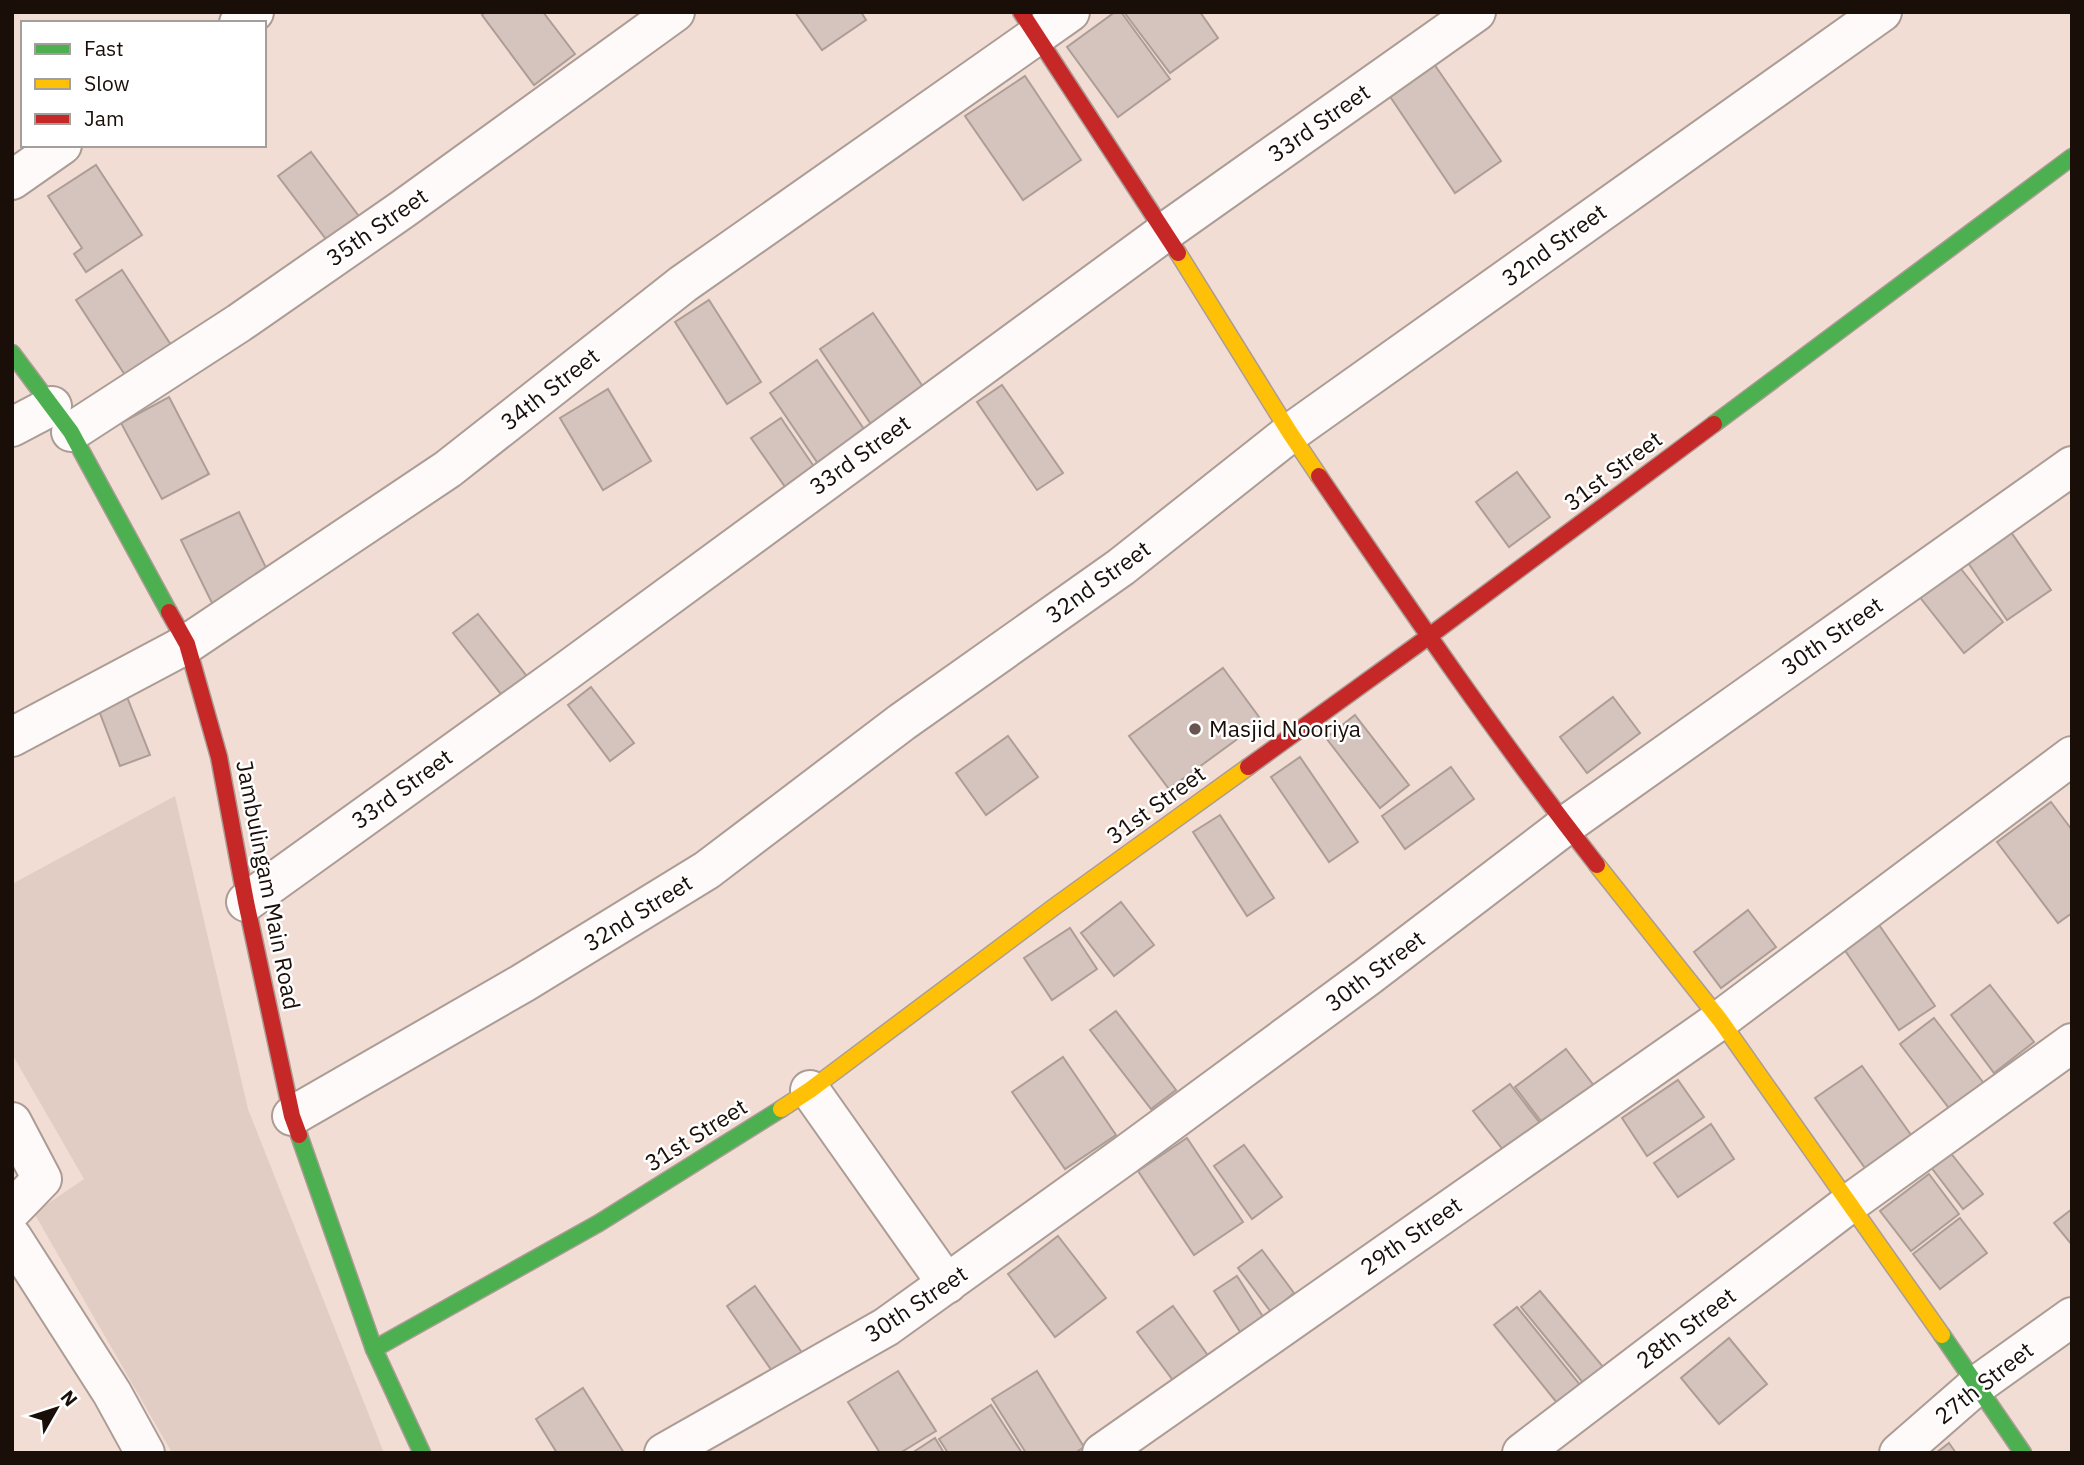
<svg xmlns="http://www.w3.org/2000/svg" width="2084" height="1465" font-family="'IBM Plex Sans',sans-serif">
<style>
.green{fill:#e2cdc4}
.building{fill:#d5c4bd;stroke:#ac9d96;stroke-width:2}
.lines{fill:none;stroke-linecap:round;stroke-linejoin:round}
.street-casing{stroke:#ab9c95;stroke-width:42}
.fast-casing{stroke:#ab9c95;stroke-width:19}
.slow-casing{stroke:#ab9c95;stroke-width:19}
.jam-casing{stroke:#ab9c95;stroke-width:19}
.street{stroke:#fdfaf9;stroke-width:38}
.fast{stroke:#4caf50;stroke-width:16}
.slow{stroke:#ffc107;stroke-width:16}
.jam{stroke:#c62828;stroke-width:16}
.poi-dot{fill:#66564f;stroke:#fff;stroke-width:2.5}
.labels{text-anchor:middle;stroke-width:5;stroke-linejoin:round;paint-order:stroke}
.street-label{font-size:23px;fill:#1a0e08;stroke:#fff}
.poi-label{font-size:23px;fill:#1a0e08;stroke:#fff;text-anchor:start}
</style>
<rect width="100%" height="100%" fill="#f2ddd4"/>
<!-- green -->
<path class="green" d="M 175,796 L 248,1109 L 384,1453 L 172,1453 L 34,1213 L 84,1179 L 12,1054 L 12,884 Z"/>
<!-- building -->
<g class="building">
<path d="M 485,12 L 543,12 L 575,54 L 534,85 L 482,15 Z"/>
<path d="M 795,12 L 861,12 L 866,20 L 822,50 Z"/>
<path d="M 1115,12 L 1121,12 L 1170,79 L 1118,117 L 1067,47 Z"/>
<path d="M 1124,12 L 1200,12 L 1218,38 L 1170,73 Z"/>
<path d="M 1434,64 L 1501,161 L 1455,193 L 1389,95 Z"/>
<path d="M 1025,76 L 1081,160 L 1023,200 L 965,116 Z"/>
<path d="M 311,152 L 364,223 L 332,247 L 278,176 Z"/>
<path d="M 96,165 L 142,235 L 86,272 L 74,254 L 82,248 L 48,196 Z"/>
<path d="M 122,270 L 173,348 L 127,378 L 76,300 Z"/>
<path d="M 709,300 L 761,382 L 727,404 L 675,322 Z"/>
<path d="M 873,313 L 932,400 L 879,436 L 820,349 Z"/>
<path d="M 817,360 L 868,435 L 821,468 L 770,393 Z"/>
<path d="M 1002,385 L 1063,473 L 1037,490 L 977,402 Z"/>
<path d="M 608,389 L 651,461 L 603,490 L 560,418 Z"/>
<path d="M 169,397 L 209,474 L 162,499 L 121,423 Z"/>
<path d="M 781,418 L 819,474 L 790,494 L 751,438 Z"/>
<path d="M 1517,472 L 1550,517 L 1509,547 L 1476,502 Z"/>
<path d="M 239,512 L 270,576 L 212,603 L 181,540 Z"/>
<path d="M 2002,519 L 2051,590 L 2007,620 L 1958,548 Z"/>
<path d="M 1950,555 L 2003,622 L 1964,653 L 1911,586 Z"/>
<path d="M 478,614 L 533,684 L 508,703 L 453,633 Z"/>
<path d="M 1223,668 L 1262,721 L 1169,789 L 1129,736 Z"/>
<path d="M 591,687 L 634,743 L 610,761 L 568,705 Z"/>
<path d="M 127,697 L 150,755 L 120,766 L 98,708 Z"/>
<path d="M 1613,697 L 1640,733 L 1587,773 L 1560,737 Z"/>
<path d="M 1355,715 L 1409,785 L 1380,808 L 1326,738 Z"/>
<path d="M 1008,736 L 1038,777 L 986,815 L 956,773 Z"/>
<path d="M 1300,757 L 1358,842 L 1329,862 L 1271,777 Z"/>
<path d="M 1451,767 L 1474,799 L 1405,849 L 1382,816 Z"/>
<path d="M 2051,802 L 2072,830 L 2072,913 L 2058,923 L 1997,842 Z"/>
<path d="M 1220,815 L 1274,898 L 1247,916 L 1193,832 Z"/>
<path d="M 1121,902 L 1154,945 L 1114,976 L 1081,933 Z"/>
<path d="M 1748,910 L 1776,947 L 1721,988 L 1694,952 Z"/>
<path d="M 1877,922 L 1935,1006 L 1899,1030 L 1842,946 Z"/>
<path d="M 1070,928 L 1097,969 L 1052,1000 L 1024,958 Z"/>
<path d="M 1990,985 L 2034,1042 L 1994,1073 L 1951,1015 Z"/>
<path d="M 1116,1011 L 1176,1090 L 1151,1109 L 1090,1030 Z"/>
<path d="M 1934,1018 L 1992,1094 L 1958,1120 L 1900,1044 Z"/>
<path d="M 1566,1049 L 1598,1091 L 1547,1129 L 1515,1087 Z"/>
<path d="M 1063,1057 L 1116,1135 L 1065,1169 L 1012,1092 Z"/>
<path d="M 1862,1066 L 1916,1142 L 1870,1175 L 1815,1098 Z"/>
<path d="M 1678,1080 L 1704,1117 L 1647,1156 L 1622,1118 Z"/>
<path d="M 1510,1084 L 1543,1127 L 1507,1155 L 1473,1111 Z"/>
<path d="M 1711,1124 L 1734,1159 L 1678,1197 L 1654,1163 Z"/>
<path d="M 1187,1138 L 1243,1222 L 1194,1255 L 1138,1171 Z"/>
<path d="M 1244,1145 L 1282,1197 L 1252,1219 L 1214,1166 Z"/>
<path d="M 1946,1147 L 1983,1194 L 1963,1209 L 1927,1162 Z"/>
<path d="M 1929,1174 L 1959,1214 L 1911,1251 L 1880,1211 Z"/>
<path d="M 2072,1209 L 2072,1245 L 2054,1223 Z"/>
<path d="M 1960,1218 L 1987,1253 L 1940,1289 L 1913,1254 Z"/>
<path d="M 1058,1236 L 1106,1298 L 1055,1337 L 1008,1274 Z"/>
<path d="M 1262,1250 L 1294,1293 L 1271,1312 L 1238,1268 Z"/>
<path d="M 1237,1276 L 1267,1323 L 1244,1338 L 1214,1291 Z"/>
<path d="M 755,1286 L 810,1364 L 781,1384 L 727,1306 Z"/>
<path d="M 1540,1291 L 1604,1368 L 1584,1384 L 1521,1307 Z"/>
<path d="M 1173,1306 L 1209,1357 L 1175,1383 L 1137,1332 Z"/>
<path d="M 1517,1307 L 1581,1386 L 1558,1404 L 1494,1325 Z"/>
<path d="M 1729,1338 L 1767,1384 L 1719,1424 L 1681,1378 Z"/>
<path d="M 898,1371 L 936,1431 L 900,1453 L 880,1453 L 848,1402 Z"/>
<path d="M 1037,1371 L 1084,1447 L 1075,1453 L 1026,1453 L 992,1399 Z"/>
<path d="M 583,1388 L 624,1453 L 557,1453 L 536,1419 Z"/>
<path d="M 991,1405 L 1022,1453 L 948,1453 L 939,1439 Z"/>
<path d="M 935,1438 L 944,1453 L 912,1453 Z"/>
<path d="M 1949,1443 L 1956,1453 L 1936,1453 Z"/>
</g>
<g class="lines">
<!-- street casing -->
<g class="street-casing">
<g id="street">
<path d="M 239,23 L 254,12"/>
<path d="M 12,180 L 62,145"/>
<path d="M 12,427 L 52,406"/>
<path d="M 71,432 L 239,323 L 403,209 L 675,12"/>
<path d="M 12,737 L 187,644 L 448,469 L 683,284 L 1070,12"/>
<path d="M 246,902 L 564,673 L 1165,232 L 1476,12"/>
<path d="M 810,1090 L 947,1284"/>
<path d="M 292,1116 L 523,983 L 707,870 L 902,722 L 1121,567 L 1290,433 L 1882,12"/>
<path d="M 12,1122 L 42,1179 L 12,1210"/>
<path d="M 12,1237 L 112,1393 L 145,1453"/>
<path d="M 664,1453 L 886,1327 L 1124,1156 L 1367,977 L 1566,825 L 2072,466"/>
<path d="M 1102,1453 L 1720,1020 L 2072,756"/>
<path d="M 1522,1453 L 1850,1203 L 2072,1043"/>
<path d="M 1899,1453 L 1977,1385 L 2072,1317"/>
</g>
</g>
<!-- fast casing -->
<g class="fast-casing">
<g id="fast">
<path d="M 12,353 L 71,432 L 169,612"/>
<path d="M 1714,424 L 2072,157"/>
<path d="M 299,1135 L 374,1349 L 422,1453"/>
<path d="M 1942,1335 L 2023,1453"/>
<path d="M 374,1349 L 599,1223 L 781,1109"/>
</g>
</g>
<!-- slow casing -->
<g class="slow-casing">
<g id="slow">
<path d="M 1178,253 L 1290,433 L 1319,476"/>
<path d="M 1597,865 L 1720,1020 L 1942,1335"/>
<path d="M 781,1109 L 810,1090 L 1054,907 L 1248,767"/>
</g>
</g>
<!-- jam casing -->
<g class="jam-casing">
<g id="jam">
<path d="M 1021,12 L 1178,253"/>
<path d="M 1319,476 C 1409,608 1499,740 1597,865"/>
<path d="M 169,612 L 187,644 L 219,757 L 246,902 L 292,1116 L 299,1135"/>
<path d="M 1248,767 L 1428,637 L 1714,424"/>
</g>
</g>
<!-- street -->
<use href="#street" class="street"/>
<!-- fast -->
<use href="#fast" class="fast"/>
<!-- slow -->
<use href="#slow" class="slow"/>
<!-- jam -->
<use href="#jam" class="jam"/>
</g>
<!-- markers -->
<circle class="poi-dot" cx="1195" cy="729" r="7"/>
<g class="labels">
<!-- street labels -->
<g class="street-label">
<text transform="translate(1319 123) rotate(-35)" y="8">33rd Street</text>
<text transform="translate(377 227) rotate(-35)" y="8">35th Street</text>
<text transform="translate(1554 245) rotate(-36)" y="8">32nd Street</text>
<text transform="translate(550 389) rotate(-38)" y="8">34th Street</text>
<text transform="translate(860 455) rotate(-36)" y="8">33rd Street</text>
<text transform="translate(1613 471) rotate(-37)" y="8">31st Street</text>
<text transform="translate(1098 582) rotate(-36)" y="8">32nd Street</text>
<text transform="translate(1832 636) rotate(-35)" y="8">30th Street</text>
<text transform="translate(402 789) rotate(-36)" y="8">33rd Street</text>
<text transform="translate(1156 805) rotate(-36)" y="8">31st Street</text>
<text transform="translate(268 885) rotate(79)" y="8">Jambulingam Main Road</text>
<text transform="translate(638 913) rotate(-32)" y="8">32nd Street</text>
<text transform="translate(1375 971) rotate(-37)" y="8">30th Street</text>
<text transform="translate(696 1135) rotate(-32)" y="8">31st Street</text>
<text transform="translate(1411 1236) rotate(-35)" y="8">29th Street</text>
<text transform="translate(916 1304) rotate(-34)" y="8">30th Street</text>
<text transform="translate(1686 1328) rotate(-37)" y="8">28th Street</text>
<text transform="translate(1984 1383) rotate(-38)" y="8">27th Street</text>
</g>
<!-- poi labels -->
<g class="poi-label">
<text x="1209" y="737">Masjid Nooriya</text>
</g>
</g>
<!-- border -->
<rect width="2084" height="1465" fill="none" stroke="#1a0e08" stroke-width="28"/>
<!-- legend -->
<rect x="21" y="21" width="245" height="126" fill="#ffffff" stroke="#a39f9c" stroke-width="2"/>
<rect x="35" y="44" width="35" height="10" fill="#4caf50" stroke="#a39f9c" stroke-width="2"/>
<text x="84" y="56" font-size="21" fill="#1a0e08">Fast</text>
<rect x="35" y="79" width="35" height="10" fill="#ffc107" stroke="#a39f9c" stroke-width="2"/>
<text x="84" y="91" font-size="21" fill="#1a0e08">Slow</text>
<rect x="35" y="114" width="35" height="10" fill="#c62828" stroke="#a39f9c" stroke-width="2"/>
<text x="84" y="126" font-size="21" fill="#1a0e08">Jam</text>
<!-- north arrow -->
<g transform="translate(56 1409) rotate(51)" stroke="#ffffff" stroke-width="5" paint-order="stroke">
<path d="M0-5L12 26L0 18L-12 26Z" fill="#1a0e08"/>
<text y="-10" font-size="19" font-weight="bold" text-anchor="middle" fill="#1a0e08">N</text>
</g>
</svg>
